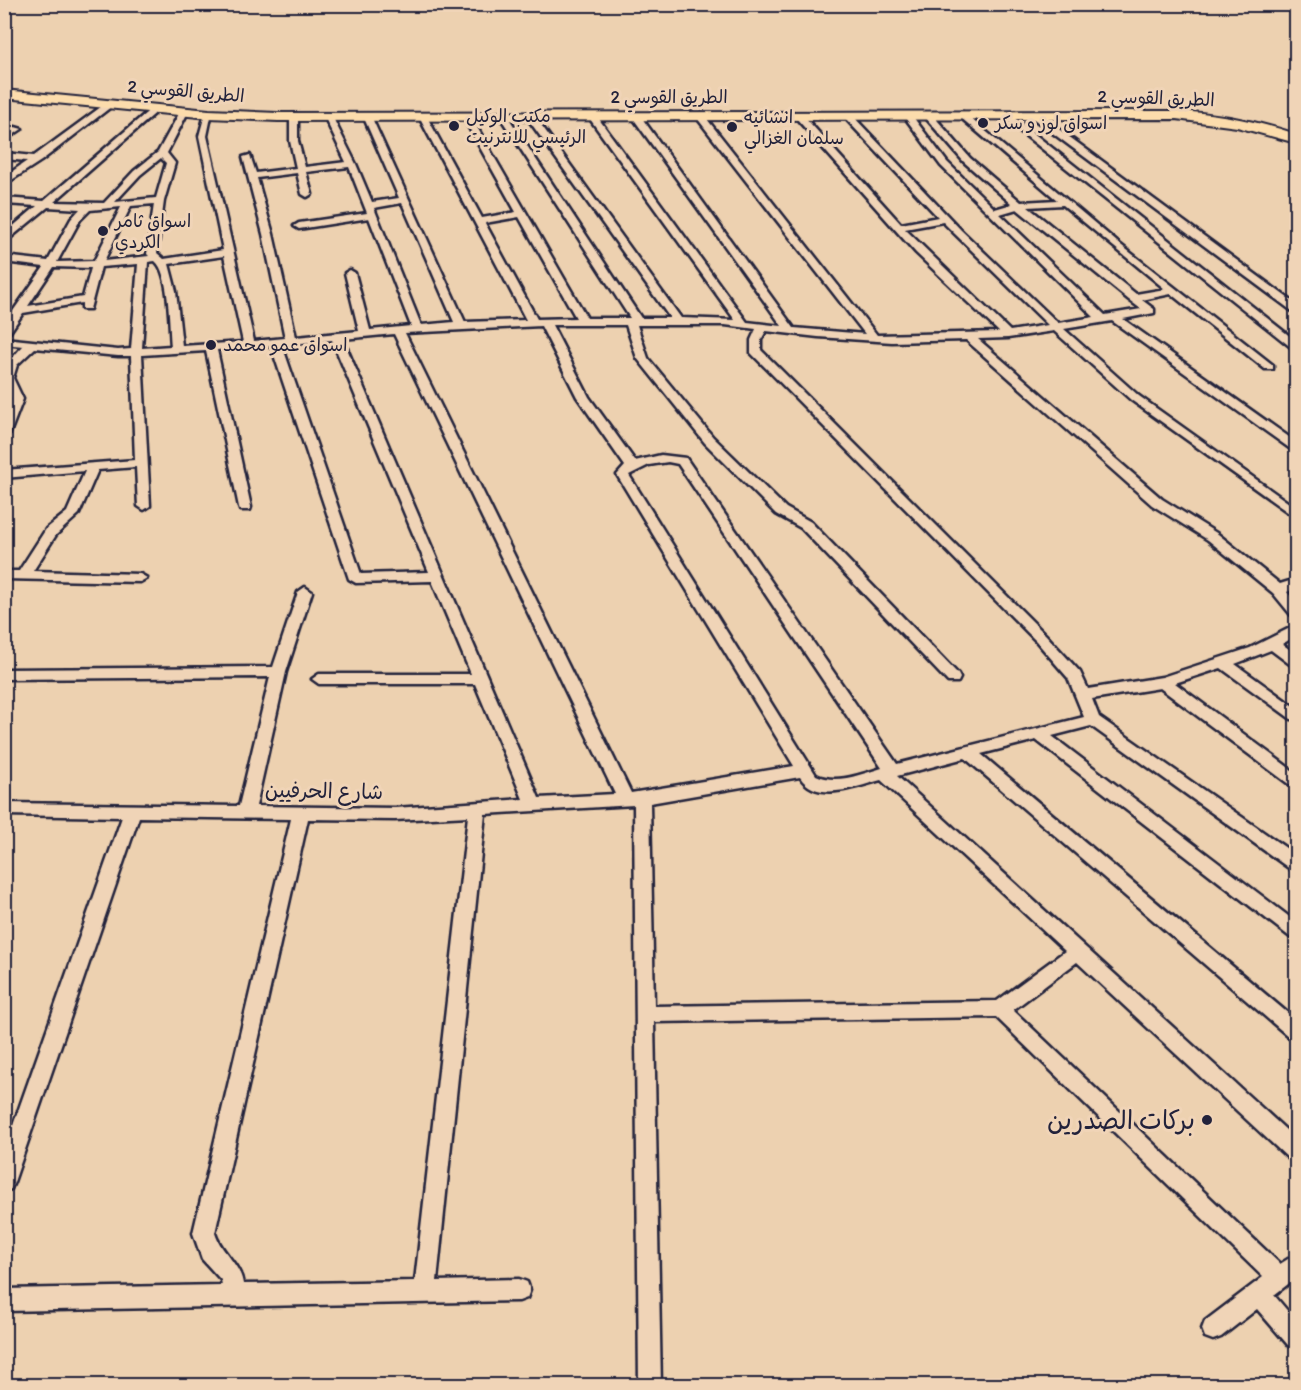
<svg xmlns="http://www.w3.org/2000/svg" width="1301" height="1390" font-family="Itim,'Playpen Sans Arabic',sans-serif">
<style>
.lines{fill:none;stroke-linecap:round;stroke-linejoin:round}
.minor-casing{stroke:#22223b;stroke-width:5}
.trunk-casing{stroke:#22223b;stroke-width:4}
.minor{fill:#f0d4b7;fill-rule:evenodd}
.trunk{fill:#fcdcac;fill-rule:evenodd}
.poi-dot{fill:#22223b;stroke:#f0d4b7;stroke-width:2}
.labels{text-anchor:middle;stroke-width:6;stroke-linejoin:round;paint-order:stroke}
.far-street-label{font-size:18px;fill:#22223b;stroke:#f0d4b7}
.far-poi-label{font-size:18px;fill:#22223b;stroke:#f0d4b7;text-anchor:start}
.street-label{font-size:21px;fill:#22223b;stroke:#f0d4b7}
.near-poi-label{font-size:26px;fill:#22223b;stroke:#f0d4b7;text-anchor:end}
</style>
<rect width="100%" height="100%" fill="#edd1b0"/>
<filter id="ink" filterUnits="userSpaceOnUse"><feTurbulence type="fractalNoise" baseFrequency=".0167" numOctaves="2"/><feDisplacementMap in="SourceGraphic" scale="12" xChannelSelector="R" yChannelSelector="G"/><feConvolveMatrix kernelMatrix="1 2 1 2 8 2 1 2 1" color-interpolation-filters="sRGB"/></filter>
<g filter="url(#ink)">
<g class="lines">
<!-- minor casing -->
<g class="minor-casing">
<g id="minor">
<path d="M 109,101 L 116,103 L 41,161 L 4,185 L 4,177 L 27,161 L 4,159 L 4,153 L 34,156 Z"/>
<path d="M 153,107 L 160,109 L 54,202 L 104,203 L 134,171 L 158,152 L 181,110 L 187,110 L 188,112 L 167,153 L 175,163 L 164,201 L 157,253 L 164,259 L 223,250 L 199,136 L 205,114 L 212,112 L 207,136 L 254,341 L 285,338 L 263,234 L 243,157 L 250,155 L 256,173 L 296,168 L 290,141 L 290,117 L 294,114 L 298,117 L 298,141 L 305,167 L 346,162 L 325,118 L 332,116 L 356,164 L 372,202 L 399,198 L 364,118 L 371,116 L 465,322 L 526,320 L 419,117 L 423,114 L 427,117 L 482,218 L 516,212 L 463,117 L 470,115 L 587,318 L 630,318 L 500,117 L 501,115 L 508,117 L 641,318 L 670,318 L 528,119 L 528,115 L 534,115 L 681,318 L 735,320 L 590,119 L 590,115 L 596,115 L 747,322 L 782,326 L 633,118 L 633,114 L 639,114 L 794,328 L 865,334 L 697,118 L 697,114 L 703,114 L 877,335 L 999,332 L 916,253 L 796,118 L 796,114 L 802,114 L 901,224 L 938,217 L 845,118 L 845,114 L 851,114 L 961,230 L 1058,323 L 1094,317 L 941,166 L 903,115 L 910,113 L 947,162 L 995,209 L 1012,204 L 964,162 L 925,117 L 925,113 L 931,113 L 970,158 L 1021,202 L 1057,200 L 960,117 L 960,113 L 963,112 L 1117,242 L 1273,365 L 1273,369 L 1265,369 L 1171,294 L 1142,300 L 1154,309 L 1154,313 L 1123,319 L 1296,442 L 1296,451 L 1292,450 L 1112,321 L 1064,329 L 1139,396 L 1296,508 L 1296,518 L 1131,400 L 1054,331 L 1008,338 L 978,339 L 1162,499 L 1218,534 L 1280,584 L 1296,579 L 1296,588 L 1287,592 L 1296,603 L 1296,617 L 1291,615 L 1273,593 L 1208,540 L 1152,505 L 966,340 L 892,342 L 818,337 L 766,331 L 761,340 L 761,350 L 1046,635 L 1080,672 L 1088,689 L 1162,677 L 1250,648 L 1296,625 L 1296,636 L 1282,644 L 1296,654 L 1296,666 L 1291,665 L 1271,650 L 1235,664 L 1296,708 L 1296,720 L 1291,719 L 1221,668 L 1175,683 L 1296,773 L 1296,787 L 1290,785 L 1160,688 L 1092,699 L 1099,717 L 1296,855 L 1296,871 L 1290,869 L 1091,726 L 1052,736 L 1296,922 L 1296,939 L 1290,937 L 1036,740 L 981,754 L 1296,1020 L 1296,1039 L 1289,1037 L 965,758 L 897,776 L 1296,1139 L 1296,1162 L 1289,1159 L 1077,962 L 1013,1010 L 1280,1264 L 1296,1254 L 1296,1278 L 1274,1295 L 1296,1321 L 1296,1348 L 1288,1345 L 1257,1309 L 1221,1337 L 1213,1340 L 1205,1337 L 1202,1329 L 1205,1321 L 1263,1277 L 996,1017 L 654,1022 L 661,1386 L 639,1386 L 634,805 L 485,814 L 437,1281 L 519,1279 L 527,1282 L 530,1290 L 527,1298 L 519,1301 L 4,1311 L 4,1289 L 222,1285 L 221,1280 L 202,1259 L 193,1233 L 291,819 L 139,817 L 14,1182 L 11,1189 L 4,1192 L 4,1151 L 122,817 L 4,815 L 4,803 L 239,806 L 270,677 L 4,679 L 4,669 L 273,667 L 298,592 L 305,587 L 312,592 L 286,672 L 256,806 L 395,808 L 523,799 L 475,684 L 319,684 L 312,679 L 319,674 L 471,674 L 432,581 L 356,583 L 349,579 L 271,346 L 217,350 L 251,507 L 250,510 L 240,510 L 239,507 L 206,351 L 142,355 L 150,506 L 144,510 L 138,506 L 136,467 L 98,470 L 79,514 L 56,535 L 33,571 L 140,574 L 147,578 L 140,582 L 4,579 L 4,571 L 19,571 L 46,529 L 67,512 L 85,471 L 4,478 L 4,470 L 135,460 L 131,356 L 118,356 L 35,348 L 17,365 L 13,378 L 23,399 L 10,433 L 4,436 L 4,416 L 11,399 C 0,373 4,366 23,346 L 4,344 L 4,338 L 118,350 L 131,349 L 138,264 L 101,267 L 90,309 L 82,309 L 82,303 L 23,313 L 8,335 L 4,336 L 4,324 L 44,267 L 4,262 L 4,256 L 48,261 L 71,219 L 80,209 L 48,207 L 4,243 L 4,234 L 37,206 L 4,204 L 4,198 L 44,201 ZM 161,158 L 166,163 L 156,198 L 115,202 L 140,175 ZM 349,167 L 367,213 L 299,223 L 294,226 L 299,229 L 369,218 L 411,326 L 370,330 L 355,273 L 350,270 L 345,273 L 359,331 L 296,337 L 273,234 L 257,178 L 297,173 L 302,194 L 307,197 L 312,194 L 306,172 ZM 402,203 L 454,322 L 421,325 L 374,208 ZM 154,204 L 147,254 L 149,256 L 104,261 L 131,206 ZM 1063,205 L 1165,289 L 1136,294 L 1028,207 ZM 121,207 L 94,261 L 57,262 L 80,220 L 90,210 ZM 1017,209 L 1129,300 L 1141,309 L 1105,315 L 1000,214 ZM 519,217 L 576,318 L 537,319 L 485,223 ZM 943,222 L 955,234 L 1048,325 L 1010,331 L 905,229 ZM 224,256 L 243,342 L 182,346 L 176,291 L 169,264 ZM 155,261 C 170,273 169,327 171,346 L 142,348 L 148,262 ZM 54,267 L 91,268 L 83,297 L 28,306 ZM 552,325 L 626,325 L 637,358 L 705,443 L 776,514 L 801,528 L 948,682 L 958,682 L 960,678 L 958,674 L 811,522 L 786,508 L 713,437 L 648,358 L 637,325 L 725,325 L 756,329 L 751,340 L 751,353 L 1036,641 L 1068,678 L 1084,717 L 897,764 L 686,458 L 661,455 L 635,461 L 589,397 ZM 541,326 L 577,397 L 625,466 L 617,475 L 794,766 L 631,793 L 405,333 ZM 394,334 L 615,794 L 539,798 L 343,339 ZM 332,340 L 429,572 L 361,574 L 282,345 ZM 668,462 L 678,464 L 882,768 C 862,774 836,785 816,775 L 629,475 L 649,465 ZM 800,777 C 817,804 858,786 881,780 L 1065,951 L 997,1001 L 654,1006 L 650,803 ZM 468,816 L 415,1281 L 243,1284 C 240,1263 221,1253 215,1233 L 308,819 L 395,820 Z"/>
<path d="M 1002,113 L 1008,113 L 1296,341 L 1296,349 L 1292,348 L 1002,117 Z"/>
<path d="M 1031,113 L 1037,113 L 1296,304 L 1296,312 L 1292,311 L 1031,117 Z"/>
<path d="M 15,127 L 22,129 L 4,141 L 4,135 Z"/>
</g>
</g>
<!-- trunk casing -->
<g class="trunk-casing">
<path id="trunk" d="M 4,90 L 209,110 L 278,113 L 1176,111 C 1217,113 1257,121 1296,134 L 1296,143 L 1237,127 L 1176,119 L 278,121 L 209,118 L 4,98 Z"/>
</g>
<!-- minor -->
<use href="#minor" class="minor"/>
<!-- trunk -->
<use href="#trunk" class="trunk"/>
</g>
</g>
<!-- markers -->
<g class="poi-dot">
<circle cx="983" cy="123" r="6"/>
<circle cx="454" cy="126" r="6"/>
<circle cx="732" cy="127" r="6"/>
<circle cx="103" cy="231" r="6"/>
<circle cx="211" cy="345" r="6"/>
<circle cx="1207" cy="1120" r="6"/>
</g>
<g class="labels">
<!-- far-street labels -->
<g class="far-street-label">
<text transform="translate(186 91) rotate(5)" y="6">الطريق القوسي 2</text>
<text x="669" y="103">الطريق القوسي 2</text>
<text transform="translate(1156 98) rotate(2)" y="6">الطريق القوسي 2</text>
</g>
<!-- far-poi labels -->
<g class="far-poi-label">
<text x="466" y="122">مكتب الوكيل<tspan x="466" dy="21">الرئيسي للانترنيت</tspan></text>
<text x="744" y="123">انشائيه<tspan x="744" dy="21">سلمان الغزالي</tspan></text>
<text x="995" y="129">اسواق لوز و سكر</text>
<text x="115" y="227">اسواق ثامر<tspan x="115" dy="21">الكردي</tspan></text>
<text x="223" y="351">اسواق عمو محمد</text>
</g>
<!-- street labels -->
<g class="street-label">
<text transform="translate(324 791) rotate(1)" y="7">شارع الحرفيين</text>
</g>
<!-- near-poi labels -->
<g class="near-poi-label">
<text x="1195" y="1129">بركات الصدرين</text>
</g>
</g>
<!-- margin -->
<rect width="1301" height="1390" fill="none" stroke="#f0d4b7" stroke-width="24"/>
<rect x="12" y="12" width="1277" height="1366" fill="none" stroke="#22223b" stroke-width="2" filter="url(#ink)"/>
</svg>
